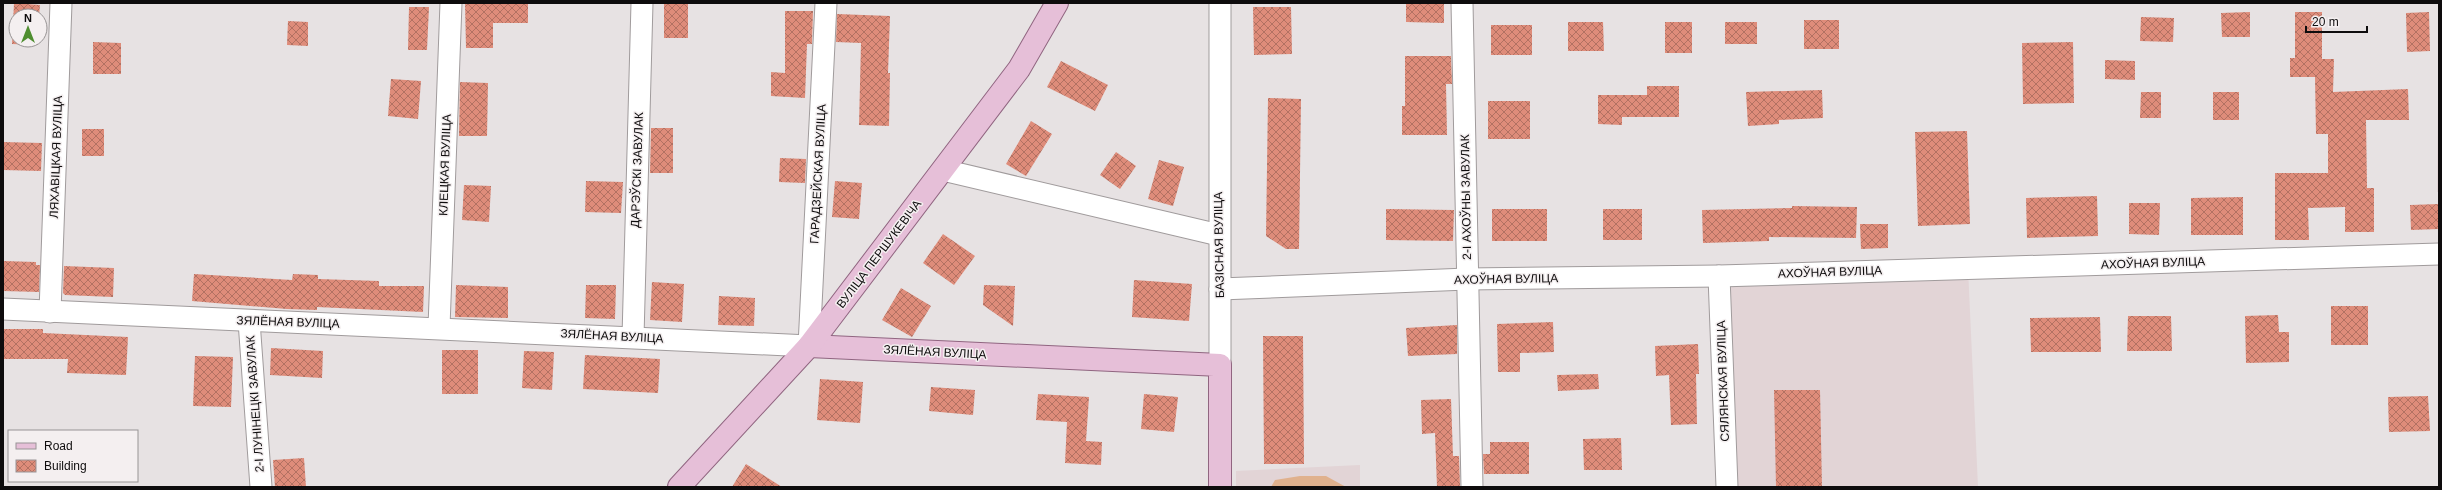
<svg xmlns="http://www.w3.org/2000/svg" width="2442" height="490" font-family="Helvetica,sans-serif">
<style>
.built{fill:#e2d4d6}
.green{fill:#e0b18d}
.building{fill:url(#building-cross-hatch)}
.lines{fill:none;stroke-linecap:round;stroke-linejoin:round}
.minor-casing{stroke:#a09b9c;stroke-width:23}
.major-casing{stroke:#906580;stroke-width:24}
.minor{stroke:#fff;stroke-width:21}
.major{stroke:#e6bfd8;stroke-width:22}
.labels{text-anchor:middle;stroke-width:3;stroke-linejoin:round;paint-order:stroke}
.street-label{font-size:12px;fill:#0e0c0d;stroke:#f4eff0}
</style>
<defs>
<pattern id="building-cross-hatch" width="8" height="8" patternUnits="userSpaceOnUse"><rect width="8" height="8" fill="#de8c7a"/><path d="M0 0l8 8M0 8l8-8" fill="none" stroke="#b27162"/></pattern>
</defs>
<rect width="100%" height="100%" fill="#e7e2e3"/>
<!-- built -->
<g class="built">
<path d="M 2438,99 L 2439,192 L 2437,192 Z"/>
<path d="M 1968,268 L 1978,487 L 1727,487 L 1719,276 Z"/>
<path d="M 1360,465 L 1360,487 L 1236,487 L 1236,471 Z"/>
</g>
<!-- green -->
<path class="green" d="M 1300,476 L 1326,476 L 1346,487 L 1271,487 L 1275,480 Z"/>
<!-- building -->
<g class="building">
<path d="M 14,3 L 40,5 L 39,16 L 16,16 L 16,40 L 38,40 L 38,45 L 12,44 Z"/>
<path d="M 465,3 L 528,3 L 528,23 L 493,23 L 493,48 L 466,48 Z"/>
<rect x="664" y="3" width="24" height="35"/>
<path d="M 1406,3 L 1444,3 L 1444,23 L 1406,22 Z"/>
<path d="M 409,7 L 429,7 L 427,50 L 408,50 Z"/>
<path d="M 1253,7 L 1291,7 L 1292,54 L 1254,55 Z"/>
<path d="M 785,11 L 813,11 L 812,44 L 807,44 L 805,98 L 771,96 L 771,72 L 785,73 Z"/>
<path d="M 2250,12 L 2250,37 L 2222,37 L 2221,13 Z"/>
<path d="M 2295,12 L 2322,12 L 2322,59 L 2334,59 L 2333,92 L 2408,89 L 2409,120 L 2366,120 L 2367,188 L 2374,188 L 2374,232 L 2345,232 L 2345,207 L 2308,208 L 2309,240 L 2275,240 L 2275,173 L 2328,173 L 2328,134 L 2316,134 L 2315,77 L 2290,77 L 2290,58 L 2295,58 Z"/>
<path d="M 2429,12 L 2430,51 L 2407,52 L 2406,13 Z"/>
<path d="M 837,14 L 890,16 L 888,73 L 890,73 L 889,126 L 859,125 L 861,43 L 836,42 Z"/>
<path d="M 2141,17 L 2174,18 L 2173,42 L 2140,41 Z"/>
<rect x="1804" y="20" width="35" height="29"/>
<path d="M 288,21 L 308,22 L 308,46 L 287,45 Z"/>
<path d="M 1568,22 L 1603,22 L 1604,51 L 1568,51 Z"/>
<rect x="1665" y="22" width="27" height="31"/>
<rect x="1725" y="22" width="32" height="22"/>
<rect x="1491" y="25" width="41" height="30"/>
<path d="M 93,42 L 121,43 L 121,74 L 93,74 Z"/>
<path d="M 2073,42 L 2074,103 L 2023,104 L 2022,43 Z"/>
<path d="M 1405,56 L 1451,56 L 1452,84 L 1446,84 L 1447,135 L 1402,135 L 1402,106 L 1405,106 Z"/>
<path d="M 2105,60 L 2135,61 L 2135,80 L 2105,79 Z"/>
<path d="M 1061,61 L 1108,85 L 1095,111 L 1047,87 Z"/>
<path d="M 391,79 L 421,81 L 418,119 L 388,116 Z"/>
<path d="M 460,82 L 488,83 L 487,136 L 459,136 Z"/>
<path d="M 1647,86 L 1679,86 L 1679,117 L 1622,117 L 1622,125 L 1598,124 L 1598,95 L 1647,95 Z"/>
<path d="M 1822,90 L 1823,118 L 1779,120 L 1779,124 L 1748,126 L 1746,92 Z"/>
<path d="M 2141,92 L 2161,92 L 2161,118 L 2140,118 Z"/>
<rect x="2213" y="92" width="26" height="28"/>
<path d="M 1268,98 L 1301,99 L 1299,249 L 1286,249 L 1266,236 Z"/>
<rect x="1488" y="101" width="42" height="38"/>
<path d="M 1031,121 L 1052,134 L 1026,176 L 1006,164 Z"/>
<path d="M 651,128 L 673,128 L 673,173 L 650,173 Z"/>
<rect x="82" y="129" width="22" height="27"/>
<path d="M 1967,131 L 1970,224 L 1918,226 L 1915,132 Z"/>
<path d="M 3,142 L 42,143 L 41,171 L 3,170 Z"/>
<path d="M 1116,152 L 1136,166 L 1120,189 L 1100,175 Z"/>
<path d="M 780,158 L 806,159 L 805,183 L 779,182 Z"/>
<path d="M 1159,160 L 1184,167 L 1173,206 L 1148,199 Z"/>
<path d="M 586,181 L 623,182 L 621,213 L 585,212 Z"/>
<path d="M 835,181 L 862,183 L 859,219 L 832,217 Z"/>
<path d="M 464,185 L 491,186 L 489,222 L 462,220 Z"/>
<path d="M 2097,196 L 2098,236 L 2027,238 L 2026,198 Z"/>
<path d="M 2243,197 L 2243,235 L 2191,235 L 2191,198 Z"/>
<path d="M 2129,203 L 2160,203 L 2159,235 L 2129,234 Z"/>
<path d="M 2439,204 L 2439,229 L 2411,230 L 2410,205 Z"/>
<path d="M 1792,206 L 1857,207 L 1856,238 L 1769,237 L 1769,241 L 1703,243 L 1702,210 L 1792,208 Z"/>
<path d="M 1386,209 L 1454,210 L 1453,241 L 1386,240 Z"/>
<rect x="1492" y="209" width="55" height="32"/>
<rect x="1603" y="209" width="39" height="31"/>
<path d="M 1860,224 L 1888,224 L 1888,248 L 1861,249 Z"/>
<path d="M 943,234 L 975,256 L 954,285 L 923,263 Z"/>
<path d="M 3,261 L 36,262 L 36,265 L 40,265 L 39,292 L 3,291 Z"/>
<path d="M 64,266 L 114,268 L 113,297 L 65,295 L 63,293 Z"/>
<path d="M 194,274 L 292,280 L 293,274 L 318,275 L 318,279 L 379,281 L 379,286 L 424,286 L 423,312 L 317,307 L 317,310 L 287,309 L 192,301 Z"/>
<path d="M 1134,280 L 1192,284 L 1189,321 L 1132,317 Z"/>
<path d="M 652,282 L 684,284 L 682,322 L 650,320 Z"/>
<path d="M 456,285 L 508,287 L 508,318 L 455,317 Z"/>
<path d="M 586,285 L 616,285 L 615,319 L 585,318 Z"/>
<path d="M 984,285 L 1015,286 L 1013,326 L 983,305 Z"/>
<path d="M 901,288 L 931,306 L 912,337 L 882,320 Z"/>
<path d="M 719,296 L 755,298 L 754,326 L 718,325 Z"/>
<rect x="2331" y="306" width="37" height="39"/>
<path d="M 2278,315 L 2279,332 L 2289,332 L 2289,362 L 2246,363 L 2245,316 Z"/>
<path d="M 2128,316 L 2171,316 L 2172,351 L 2127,351 Z"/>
<path d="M 2100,317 L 2101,352 L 2031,352 L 2030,318 Z"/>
<path d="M 1553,322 L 1554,352 L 1520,353 L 1520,372 L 1498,372 L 1497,324 Z"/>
<path d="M 1457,325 L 1457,354 L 1408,356 L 1406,328 Z"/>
<path d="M 3,329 L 43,329 L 43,333 L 128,337 L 126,375 L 67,373 L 68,359 L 3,359 Z"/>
<path d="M 1263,336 L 1303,336 L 1304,464 L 1264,464 Z"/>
<path d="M 1698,344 L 1699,374 L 1696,374 L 1697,424 L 1671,425 L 1669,375 L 1656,376 L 1655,346 Z"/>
<path d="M 271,348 L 323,351 L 322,378 L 270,375 Z"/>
<rect x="442" y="350" width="36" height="44"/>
<path d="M 524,351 L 554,352 L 552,390 L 522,388 Z"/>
<path d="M 585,355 L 660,359 L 658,393 L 583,389 Z"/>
<path d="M 195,356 L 233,357 L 231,407 L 193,406 Z"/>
<path d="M 1598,374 L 1599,389 L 1558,391 L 1557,375 Z"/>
<path d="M 820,379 L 863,382 L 860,423 L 817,420 Z"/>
<path d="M 931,387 L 975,390 L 973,415 L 929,411 Z"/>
<path d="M 1774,390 L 1820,390 L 1822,487 L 1776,487 Z"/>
<path d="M 1038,394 L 1089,397 L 1086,441 L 1102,442 L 1101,465 L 1065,463 L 1067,422 L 1036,420 Z"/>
<path d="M 1144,394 L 1178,397 L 1174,432 L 1141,429 Z"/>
<path d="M 2428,396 L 2430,431 L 2389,432 L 2388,397 Z"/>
<path d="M 1451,399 L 1453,456 L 1459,456 L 1460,486 L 1437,487 L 1435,433 L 1422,434 L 1421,400 Z"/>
<path d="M 1621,438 L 1622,470 L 1584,470 L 1583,439 Z"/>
<path d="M 1490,442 L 1529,442 L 1529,474 L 1484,474 L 1483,454 L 1490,454 Z"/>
<path d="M 304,458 L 306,487 L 275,487 L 273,460 Z"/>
<path d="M 746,464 L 782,487 L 732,487 Z"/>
</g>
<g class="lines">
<!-- minor casing -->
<g class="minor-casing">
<g id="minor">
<path d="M 1462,3 L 1472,487"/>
<path d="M 943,170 L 1219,235"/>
<path d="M 1719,276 L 1727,487"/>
<path d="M 1220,289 L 1467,279 L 1719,276 L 2439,254"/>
<path d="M 3,309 L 809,346 L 826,3"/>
<path d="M 50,312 L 61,3"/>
<path d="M 249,321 L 261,487"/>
<path d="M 439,327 L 451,3"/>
<path d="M 633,337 L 642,3"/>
<path d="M 1220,365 L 1220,3"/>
</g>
</g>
<!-- major casing -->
<g class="major-casing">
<g id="major">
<path d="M 809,346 L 1220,365 L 1220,487"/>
<path d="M 679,487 L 809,346 L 1019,69 L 1057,3"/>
</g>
</g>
<!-- minor -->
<use href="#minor" class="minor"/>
<!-- major -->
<use href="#major" class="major"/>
</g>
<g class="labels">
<!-- street labels -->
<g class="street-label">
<text transform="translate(56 157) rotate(-88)" y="4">ЛЯХАВІЦКАЯ ВУЛІЦА</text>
<text transform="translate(445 165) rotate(-88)" y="4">КЛЕЦКАЯ ВУЛІЦА</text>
<text transform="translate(637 170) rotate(-88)" y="4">ДАРЭЎСКІ ЗАВУЛАК</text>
<text transform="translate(818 174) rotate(-87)" y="4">ГАРАДЗЕЙСКАЯ ВУЛІЦА</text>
<text transform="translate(1466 197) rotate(-91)" y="4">2-І АХОЎНЫ ЗАВУЛАК</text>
<text transform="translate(1219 245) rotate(-91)" y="4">БАЗІСНАЯ ВУЛІЦА</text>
<text transform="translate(879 254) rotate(-53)" y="4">ВУЛІЦА ПЕРШУКЕВІЧА</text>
<text transform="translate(2153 263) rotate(-2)" y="4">АХОЎНАЯ ВУЛІЦА</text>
<text transform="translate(1830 272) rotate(-2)" y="4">АХОЎНАЯ ВУЛІЦА</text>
<text transform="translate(1506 279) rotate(-1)" y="4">АХОЎНАЯ ВУЛІЦА</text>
<text transform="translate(288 322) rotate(2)" y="4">ЗЯЛЁНАЯ ВУЛІЦА</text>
<text transform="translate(612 336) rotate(3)" y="4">ЗЯЛЁНАЯ ВУЛІЦА</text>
<text transform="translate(935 352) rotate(3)" y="4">ЗЯЛЁНАЯ ВУЛІЦА</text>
<text transform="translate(1723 381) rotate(-92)" y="4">СЯЛЯНСКАЯ ВУЛІЦА</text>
<text transform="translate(255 404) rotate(-94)" y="4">2-І ЛУНІНЕЦКІ ЗАВУЛАК</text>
</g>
</g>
<!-- border -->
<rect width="2442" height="490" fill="none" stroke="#0e0c0d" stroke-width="8"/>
<!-- legend -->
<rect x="8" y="430" width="130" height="52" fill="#f4eff0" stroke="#989495"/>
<rect x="16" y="443" width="20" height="6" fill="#e6bfd8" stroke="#989495"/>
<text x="44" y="450" font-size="12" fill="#0e0c0d">Road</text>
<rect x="16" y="460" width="20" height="12" fill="url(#building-cross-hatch)" stroke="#989495"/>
<text x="44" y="470" font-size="12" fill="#0e0c0d">Building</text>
<!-- north arrow -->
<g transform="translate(28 28)"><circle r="19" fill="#f4eff0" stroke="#989495"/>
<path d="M0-3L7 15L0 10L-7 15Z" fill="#4f8e30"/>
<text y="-6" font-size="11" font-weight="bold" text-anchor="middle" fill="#0e0c0d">N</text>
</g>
<!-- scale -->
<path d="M2306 26v6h61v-6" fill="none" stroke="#0e0c0d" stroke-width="2"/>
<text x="2312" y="26" font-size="12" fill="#0e0c0d" stroke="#f4eff0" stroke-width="3" paint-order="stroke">20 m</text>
</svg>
